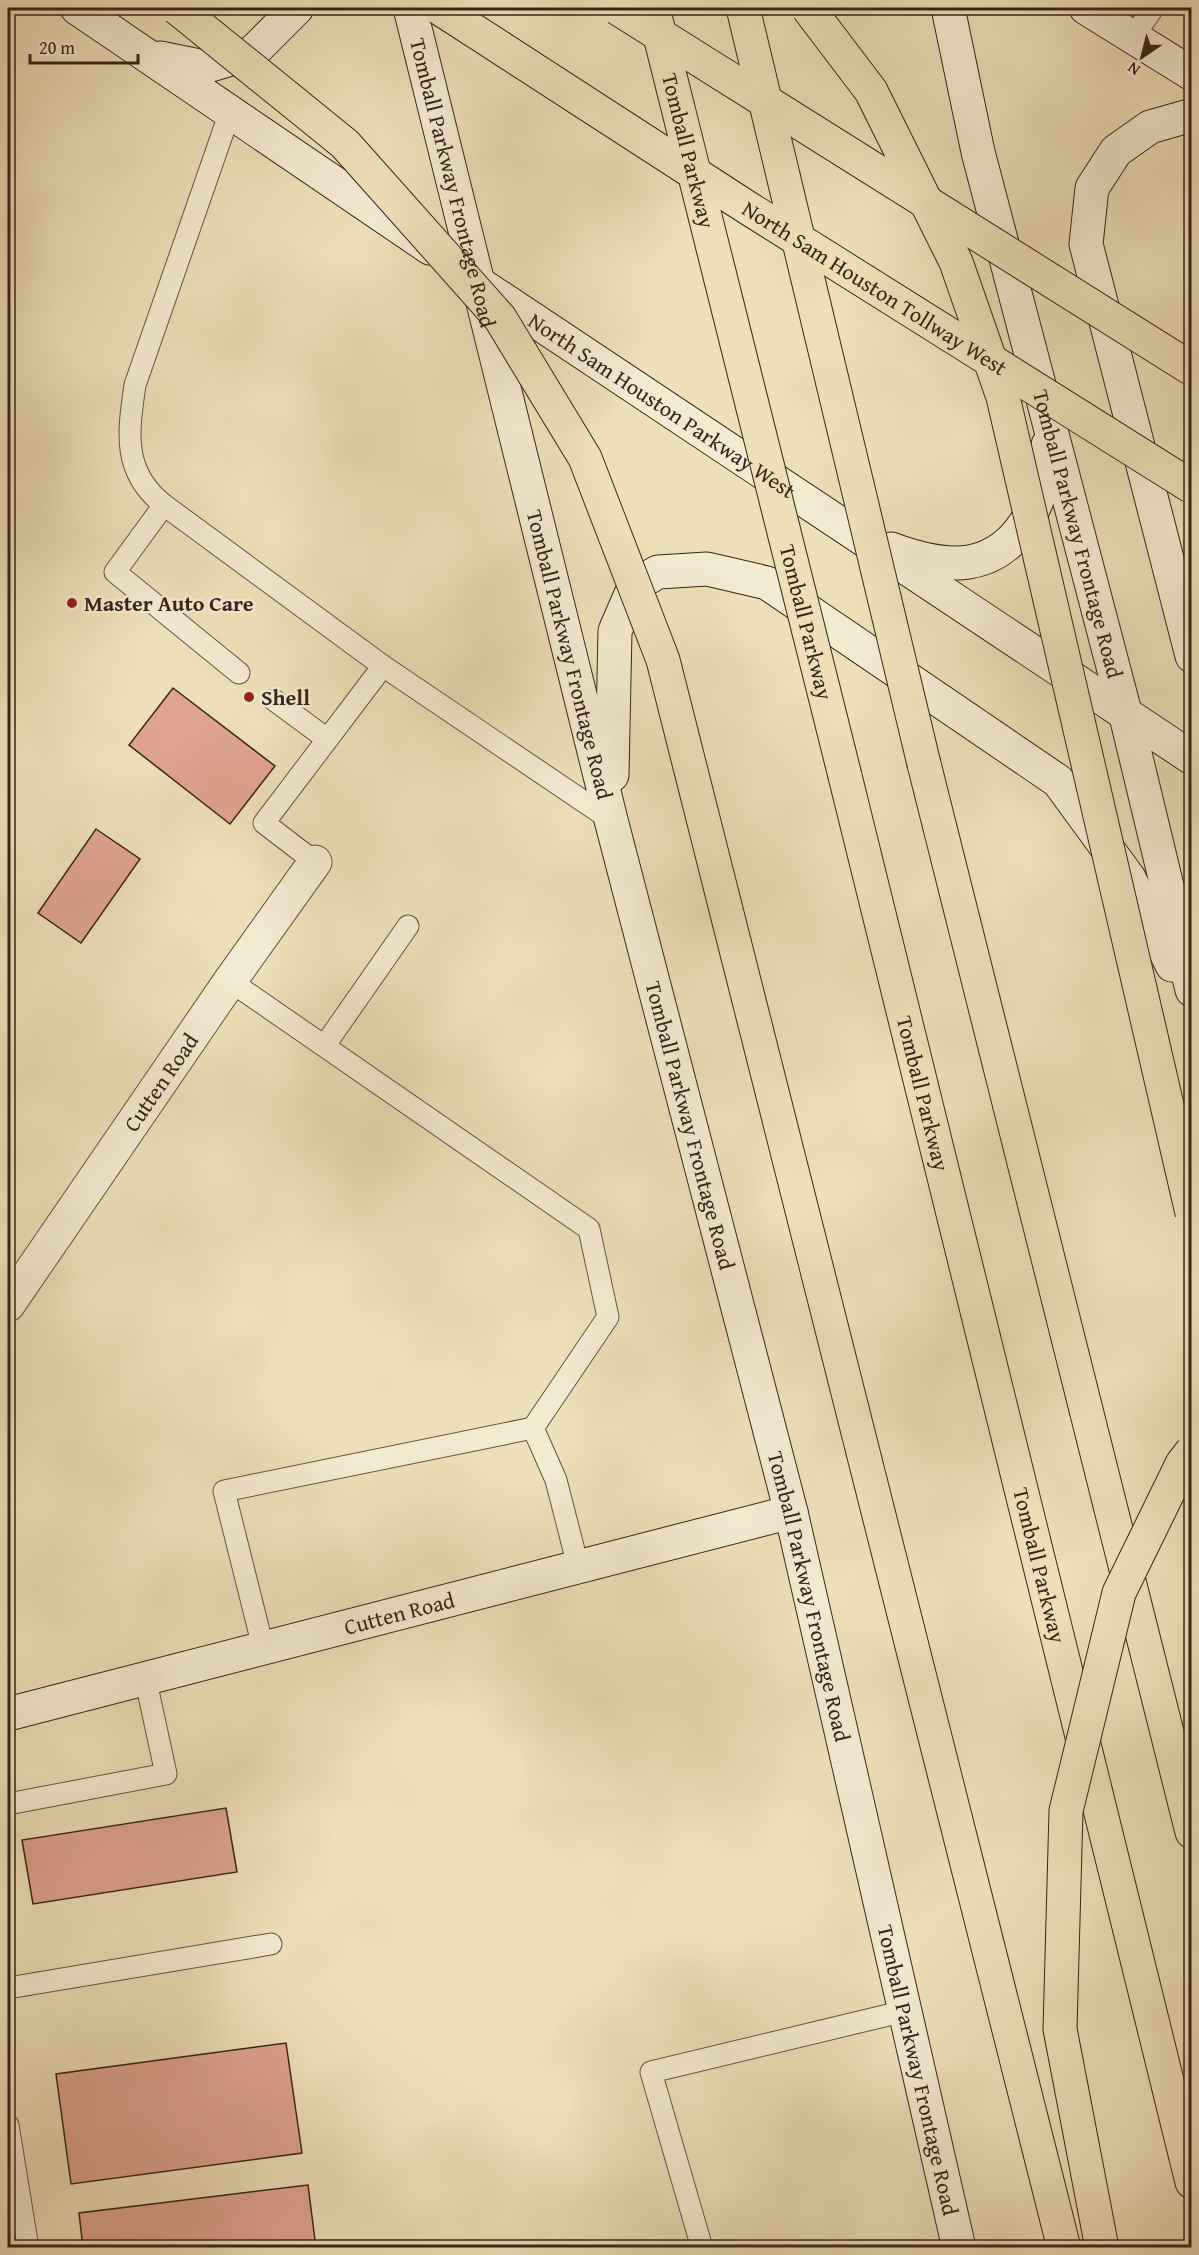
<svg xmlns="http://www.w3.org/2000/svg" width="1199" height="2255" font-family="'Gentium Book Plus',serif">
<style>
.building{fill:#dfa391;stroke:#352419;stroke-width:1.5}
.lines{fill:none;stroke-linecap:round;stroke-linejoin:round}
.lane-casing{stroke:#635341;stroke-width:23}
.street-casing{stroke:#635341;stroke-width:35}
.secondary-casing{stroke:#352419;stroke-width:35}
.highway-casing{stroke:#352419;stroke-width:35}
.lane{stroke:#f3ead2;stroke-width:21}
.street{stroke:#f3ead2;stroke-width:33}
.secondary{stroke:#f3ead2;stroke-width:33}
.highway{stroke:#eddfb9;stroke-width:33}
.highway-bridge-casing{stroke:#352419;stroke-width:35;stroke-linecap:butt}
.highway-bridge{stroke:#eddfb9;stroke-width:33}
.poi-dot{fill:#8f2418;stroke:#f3ead2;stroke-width:2}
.labels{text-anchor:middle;stroke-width:5;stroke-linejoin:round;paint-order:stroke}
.street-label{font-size:22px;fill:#352419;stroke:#f3ead2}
.poi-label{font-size:22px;font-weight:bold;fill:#352419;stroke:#f3ead2;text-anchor:start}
</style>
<rect width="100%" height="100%" fill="#eddfb9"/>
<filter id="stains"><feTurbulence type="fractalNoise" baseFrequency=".00333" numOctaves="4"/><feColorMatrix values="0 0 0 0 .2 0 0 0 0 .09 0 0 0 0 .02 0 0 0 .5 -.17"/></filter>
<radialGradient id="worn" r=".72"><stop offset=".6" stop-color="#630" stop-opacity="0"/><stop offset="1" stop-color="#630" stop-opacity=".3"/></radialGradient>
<!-- building -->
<g class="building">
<path d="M 173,688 L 275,766 L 230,824 L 129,745 Z"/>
<path d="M 96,829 L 140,859 L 81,943 L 38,913 Z"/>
<path d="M 226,1808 L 237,1872 L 33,1904 L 22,1840 Z"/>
<path d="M 286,2043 L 302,2153 L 71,2184 L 56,2074 Z"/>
<path d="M 308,2185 L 316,2248 L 83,2248 L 79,2213 Z"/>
</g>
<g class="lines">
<!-- lane casing -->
<g class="lane-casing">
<g id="lane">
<path d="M 1133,37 L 1153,8"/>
<path d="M 230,112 L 135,385 C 128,433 122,472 164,505 L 383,666 L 611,820"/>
<path d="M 164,505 L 115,572 L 239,673"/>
<path d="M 274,700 L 327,739"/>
<path d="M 315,862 L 264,823 L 383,666"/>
<path d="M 230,981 L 589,1229 L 608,1317 L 533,1428 L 224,1491 L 263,1647"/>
<path d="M 325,1045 L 408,926"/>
<path d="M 533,1428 L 556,1480 L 578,1566"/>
<path d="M 8,1804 L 166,1774 L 145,1677"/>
<path d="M 8,1988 L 271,1944"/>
<path d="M 8,2125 L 28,2248"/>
<path d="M 702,2248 L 651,2072 L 905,2011"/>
</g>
</g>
<!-- street casing -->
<g class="street-casing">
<g id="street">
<path id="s1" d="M 8,1305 L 230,981 L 315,862"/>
</g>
</g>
<!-- secondary casing -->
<g class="secondary-casing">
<g id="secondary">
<path d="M 77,8 L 430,248"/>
<path id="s2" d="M 410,8 L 611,820 L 791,1512 L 959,2248"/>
<path id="s3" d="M 948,8 L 978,152 L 1126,716 L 1192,990"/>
<path d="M 1086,8 L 1192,74"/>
<path d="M 160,58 L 204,67 L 252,53 L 297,8"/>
<path d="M 1192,115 L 1150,127 L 1116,151 L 1092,188 L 1086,244 L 1192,656"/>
<path id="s4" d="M 474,280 L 1192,758"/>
<path d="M 891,549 C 915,558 943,566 969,562 C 1023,553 1047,493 1048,445"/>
<path d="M 612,775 L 615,631 L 631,594 L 642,581 L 658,572 L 707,569 L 767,583 L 1058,781 L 1129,878 L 1172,965"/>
<path id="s5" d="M 8,1714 L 791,1512"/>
</g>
</g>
<!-- highway casing -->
<g class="highway-casing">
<g id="highway">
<path d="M 924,764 L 1192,1832"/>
<path id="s6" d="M 845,776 L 1192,2182"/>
</g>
</g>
<!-- lane -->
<use href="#lane" class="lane"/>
<!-- street -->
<use href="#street" class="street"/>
<!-- secondary -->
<use href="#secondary" class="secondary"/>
<!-- highway -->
<use href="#highway" class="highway"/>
<!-- highway-bridge casing -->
<g class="highway-bridge-casing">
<g id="highway-bridge">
<path d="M 177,8 L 345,144 L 500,318 L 585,458 L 663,660 L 1064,2248"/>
<path id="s7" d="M 439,8 L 748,208 L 1192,487"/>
<path d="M 617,8 L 1192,369"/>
<path id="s8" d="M 653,8 L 845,776"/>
<path d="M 743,8 L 924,764"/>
<path d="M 808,8 L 871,91 L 956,262 L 1003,397 L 1192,1213"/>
<path d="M 1102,2248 L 1060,2029 L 1066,1811 L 1119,1593 L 1182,1464 L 1192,1451"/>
</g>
</g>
<!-- highway-bridge -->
<use href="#highway-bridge" class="highway-bridge"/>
</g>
<!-- markers -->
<g class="poi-dot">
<circle cx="72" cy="603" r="6"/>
<circle cx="249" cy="697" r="6"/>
</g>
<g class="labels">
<!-- street labels -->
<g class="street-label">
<text dy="8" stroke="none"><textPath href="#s8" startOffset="147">Tomball Parkway</textPath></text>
<text dy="8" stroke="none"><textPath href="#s2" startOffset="180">Tomball Parkway Frontage Road</textPath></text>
<text dy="8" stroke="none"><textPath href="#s7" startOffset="518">North Sam Houston Tollway West</textPath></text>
<text dy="8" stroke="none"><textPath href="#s4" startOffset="226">North Sam Houston Parkway West</textPath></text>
<text dy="8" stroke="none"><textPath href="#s3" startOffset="542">Tomball Parkway Frontage Road</textPath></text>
<text dy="8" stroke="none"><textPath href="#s8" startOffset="633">Tomball Parkway</textPath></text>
<text dy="8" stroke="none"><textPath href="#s2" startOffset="666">Tomball Parkway Frontage Road</textPath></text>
<text dy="8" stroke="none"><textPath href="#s1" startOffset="270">Cutten Road</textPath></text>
<text dy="8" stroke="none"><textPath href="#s6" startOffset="327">Tomball Parkway</textPath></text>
<text dy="8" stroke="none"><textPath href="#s2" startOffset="1152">Tomball Parkway Frontage Road</textPath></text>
<text dy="8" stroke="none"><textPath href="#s6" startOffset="813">Tomball Parkway</textPath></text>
<text dy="8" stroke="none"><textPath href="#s2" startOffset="1638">Tomball Parkway Frontage Road</textPath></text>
<text dy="8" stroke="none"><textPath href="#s5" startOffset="404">Cutten Road</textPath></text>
<text dy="8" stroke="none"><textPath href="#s2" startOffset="2124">Tomball Parkway Frontage Road</textPath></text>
</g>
<!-- poi labels -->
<g class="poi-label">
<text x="84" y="611">Master Auto Care</text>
<text x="261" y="705">Shell</text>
</g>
</g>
<!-- margin -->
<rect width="1199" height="2255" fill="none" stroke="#eddfb9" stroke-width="30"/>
<rect x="9" y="9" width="1181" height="2237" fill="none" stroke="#352419" stroke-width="3"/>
<rect x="15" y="15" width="1169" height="2225" fill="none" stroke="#352419" stroke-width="1.5"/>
<!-- north arrow -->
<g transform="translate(1142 57) rotate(215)" stroke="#f3ead2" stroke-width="4.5" paint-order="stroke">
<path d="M0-4.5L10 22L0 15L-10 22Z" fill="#352419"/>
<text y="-9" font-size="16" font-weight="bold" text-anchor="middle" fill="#352419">N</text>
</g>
<!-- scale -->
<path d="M30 54v9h108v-9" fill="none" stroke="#352419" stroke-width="3"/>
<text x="39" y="54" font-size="18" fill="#352419" stroke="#f3ead2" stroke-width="4.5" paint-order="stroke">20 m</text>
<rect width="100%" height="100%" filter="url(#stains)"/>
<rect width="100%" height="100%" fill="url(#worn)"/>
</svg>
